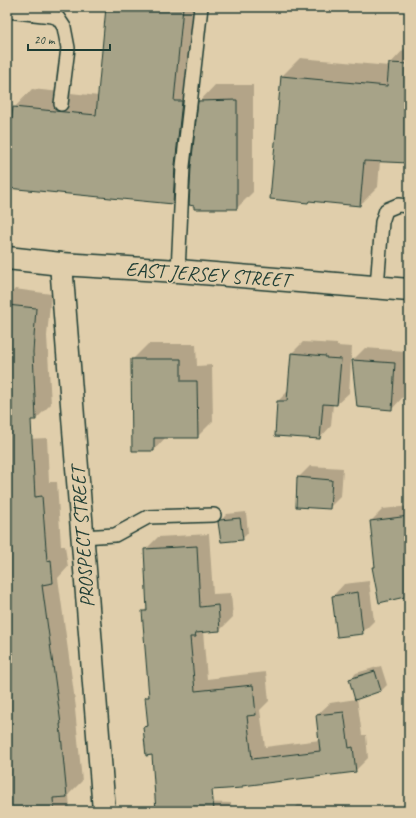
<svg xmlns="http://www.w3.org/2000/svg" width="416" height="818" font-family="Caveat,sans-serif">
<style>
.shadow{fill:#0003}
.building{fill:#a7a388;stroke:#1f3d34}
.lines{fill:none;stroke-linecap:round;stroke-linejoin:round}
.lane-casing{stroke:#1f3d34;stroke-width:16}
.street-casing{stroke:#1f3d34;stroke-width:25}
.secondary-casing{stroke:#1f3d34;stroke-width:25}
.lane{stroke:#e0ceab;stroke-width:13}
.street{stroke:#e0ceab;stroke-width:22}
.secondary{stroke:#e0ceab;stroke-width:22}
.labels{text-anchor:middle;stroke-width:3;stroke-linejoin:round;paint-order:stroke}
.street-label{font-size:20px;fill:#1f3d34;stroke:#e0ceab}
</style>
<rect width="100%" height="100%" fill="#e0ceab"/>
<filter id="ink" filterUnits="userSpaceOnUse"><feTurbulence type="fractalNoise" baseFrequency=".025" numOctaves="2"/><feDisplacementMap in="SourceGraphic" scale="8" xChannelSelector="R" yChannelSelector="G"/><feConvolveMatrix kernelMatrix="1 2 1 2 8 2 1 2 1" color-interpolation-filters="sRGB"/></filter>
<g filter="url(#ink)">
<!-- shadow -->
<g class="shadow">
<path d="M 107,7 L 199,7 L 191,83 L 200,83 L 198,103 L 215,85 L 253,85 L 253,192 L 237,208 L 191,184 L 173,203 L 7,187 L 7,177 L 14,108 L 32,89 L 99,96 Z"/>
<path d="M 407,7 L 409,7 L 409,162 L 380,161 L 378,187 L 360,205 L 282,76 L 300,58 L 389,66 L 390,64 L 405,48 Z"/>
<path d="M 15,289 L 51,294 L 47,336 L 51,404 L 36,419 L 7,416 L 7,294 L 10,295 Z"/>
<path d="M 303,342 L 337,344 L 337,346 L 352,347 L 349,393 L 337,404 L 333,404 L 331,426 L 320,438 L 278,401 L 289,390 L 292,353 Z"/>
<path d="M 148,344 L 196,344 L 197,366 L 212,365 L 213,421 L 197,437 L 166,437 L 154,450 L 132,360 Z"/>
<path d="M 365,348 L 406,351 L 403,397 L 392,409 L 358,406 L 353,360 Z"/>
<path d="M 47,438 L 49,482 L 57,482 L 61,546 L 65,546 L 68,567 L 58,578 L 76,708 L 75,709 L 82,781 L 69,794 L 70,811 L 7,811 L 7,440 Z"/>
<path d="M 310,466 L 343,468 L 341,496 L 329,508 L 298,478 Z"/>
<path d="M 409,506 L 409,595 L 373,568 L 376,565 L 371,521 L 383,509 Z"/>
<path d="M 246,512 L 248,533 L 242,539 L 219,522 L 227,514 Z"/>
<path d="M 209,534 L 213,594 L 231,593 L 233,617 L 220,630 L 203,631 L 207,679 L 266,672 L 269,701 L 260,710 L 265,747 L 320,740 L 317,715 L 330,703 L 356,699 L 350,680 L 356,673 L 381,666 L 387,685 L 381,691 L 357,698 L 362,735 L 366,735 L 368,758 L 355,771 L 153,754 L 144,727 L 149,722 L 146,698 L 150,694 L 143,612 L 148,607 L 145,550 L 158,537 Z"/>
<path d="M 369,581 L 374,621 L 362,633 L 333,596 L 344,584 Z"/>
<path d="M 159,801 L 231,803 L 232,811 L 149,811 Z"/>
<path d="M 298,805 L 348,806 L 348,811 L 292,811 Z"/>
</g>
<!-- building -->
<g class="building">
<path d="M 106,7 L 183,7 L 174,101 L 182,101 L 175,165 L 173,204 L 7,188 L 7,166 L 13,107 L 96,115 Z"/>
<path d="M 389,63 L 409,64 L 409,163 L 364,161 L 360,206 L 309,201 L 308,203 L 270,199 L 281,76 L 387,86 Z"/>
<path d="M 237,100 L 237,209 L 194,209 L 194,206 L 189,205 L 191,167 L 198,101 Z"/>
<path d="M 7,305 L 36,308 L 33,352 L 36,420 L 31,420 L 35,497 L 42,496 L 47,561 L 51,560 L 53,583 L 42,585 L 61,724 L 60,724 L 67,797 L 53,798 L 54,811 L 7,811 Z"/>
<path d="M 291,353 L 326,356 L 326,358 L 341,359 L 337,405 L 323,404 L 320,439 L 275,436 L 277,401 L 287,401 Z"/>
<path d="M 131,359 L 181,359 L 181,381 L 197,381 L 198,438 L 154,438 L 154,451 L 132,451 Z"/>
<path d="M 352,360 L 395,363 L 392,410 L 357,407 Z"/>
<path d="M 297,477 L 332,480 L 330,509 L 296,507 Z"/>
<path d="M 409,516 L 409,596 L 379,603 L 372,567 L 375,567 L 370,521 Z"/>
<path d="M 240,518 L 243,540 L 221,542 L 218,522 L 220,520 Z"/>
<path d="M 197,546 L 200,607 L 218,605 L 220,631 L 195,633 L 196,637 L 190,637 L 195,691 L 253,685 L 256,715 L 247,716 L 252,759 L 320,751 L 316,715 L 344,712 L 349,748 L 353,747 L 356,772 L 242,786 L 242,788 L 212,790 L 214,811 L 156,811 L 152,755 L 146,756 L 143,727 L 148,726 L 145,697 L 149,697 L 142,611 L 147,611 L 144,549 Z"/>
<path d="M 358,592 L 363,634 L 337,637 L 332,596 Z"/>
<path d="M 375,671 L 381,691 L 355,700 L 349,679 Z"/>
</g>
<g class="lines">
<!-- lane casing -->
<g class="lane-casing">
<g id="lane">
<path d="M 7,11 L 52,16 L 58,18 L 64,27 L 68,48 L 61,104"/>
<path d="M 178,271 L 183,166 L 201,7"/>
<path d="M 377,287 L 382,222 L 386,210 L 398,205 L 409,206"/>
<path d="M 82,537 L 115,535 L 148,517 L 214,515"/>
</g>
</g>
<!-- street casing -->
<g class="street-casing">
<path id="street" d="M 61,264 L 104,811"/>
</g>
<!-- secondary casing -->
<g class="secondary-casing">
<path id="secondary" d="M 7,258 L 61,264 L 178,271 L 409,290"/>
</g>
<!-- lane -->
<use href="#lane" class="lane"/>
<!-- street -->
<use href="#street" class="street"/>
<!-- secondary -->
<use href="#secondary" class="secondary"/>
</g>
</g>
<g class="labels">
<!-- street labels -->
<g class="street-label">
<text transform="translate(208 274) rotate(4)" y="7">EAST JERSEY STREET</text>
<text transform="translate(82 537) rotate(-94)" y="7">PROSPECT STREET</text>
</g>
</g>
<!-- margin -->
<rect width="416" height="818" fill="none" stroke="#e0ceab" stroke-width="24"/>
<rect x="12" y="12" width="392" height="794" fill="none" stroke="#1f3d34" stroke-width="1.5" filter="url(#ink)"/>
<!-- scale -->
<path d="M28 44v6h82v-6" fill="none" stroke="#1f3d34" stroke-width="2"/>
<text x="34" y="44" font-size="12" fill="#1f3d34" stroke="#e0ceab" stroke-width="3" paint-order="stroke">20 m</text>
</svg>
